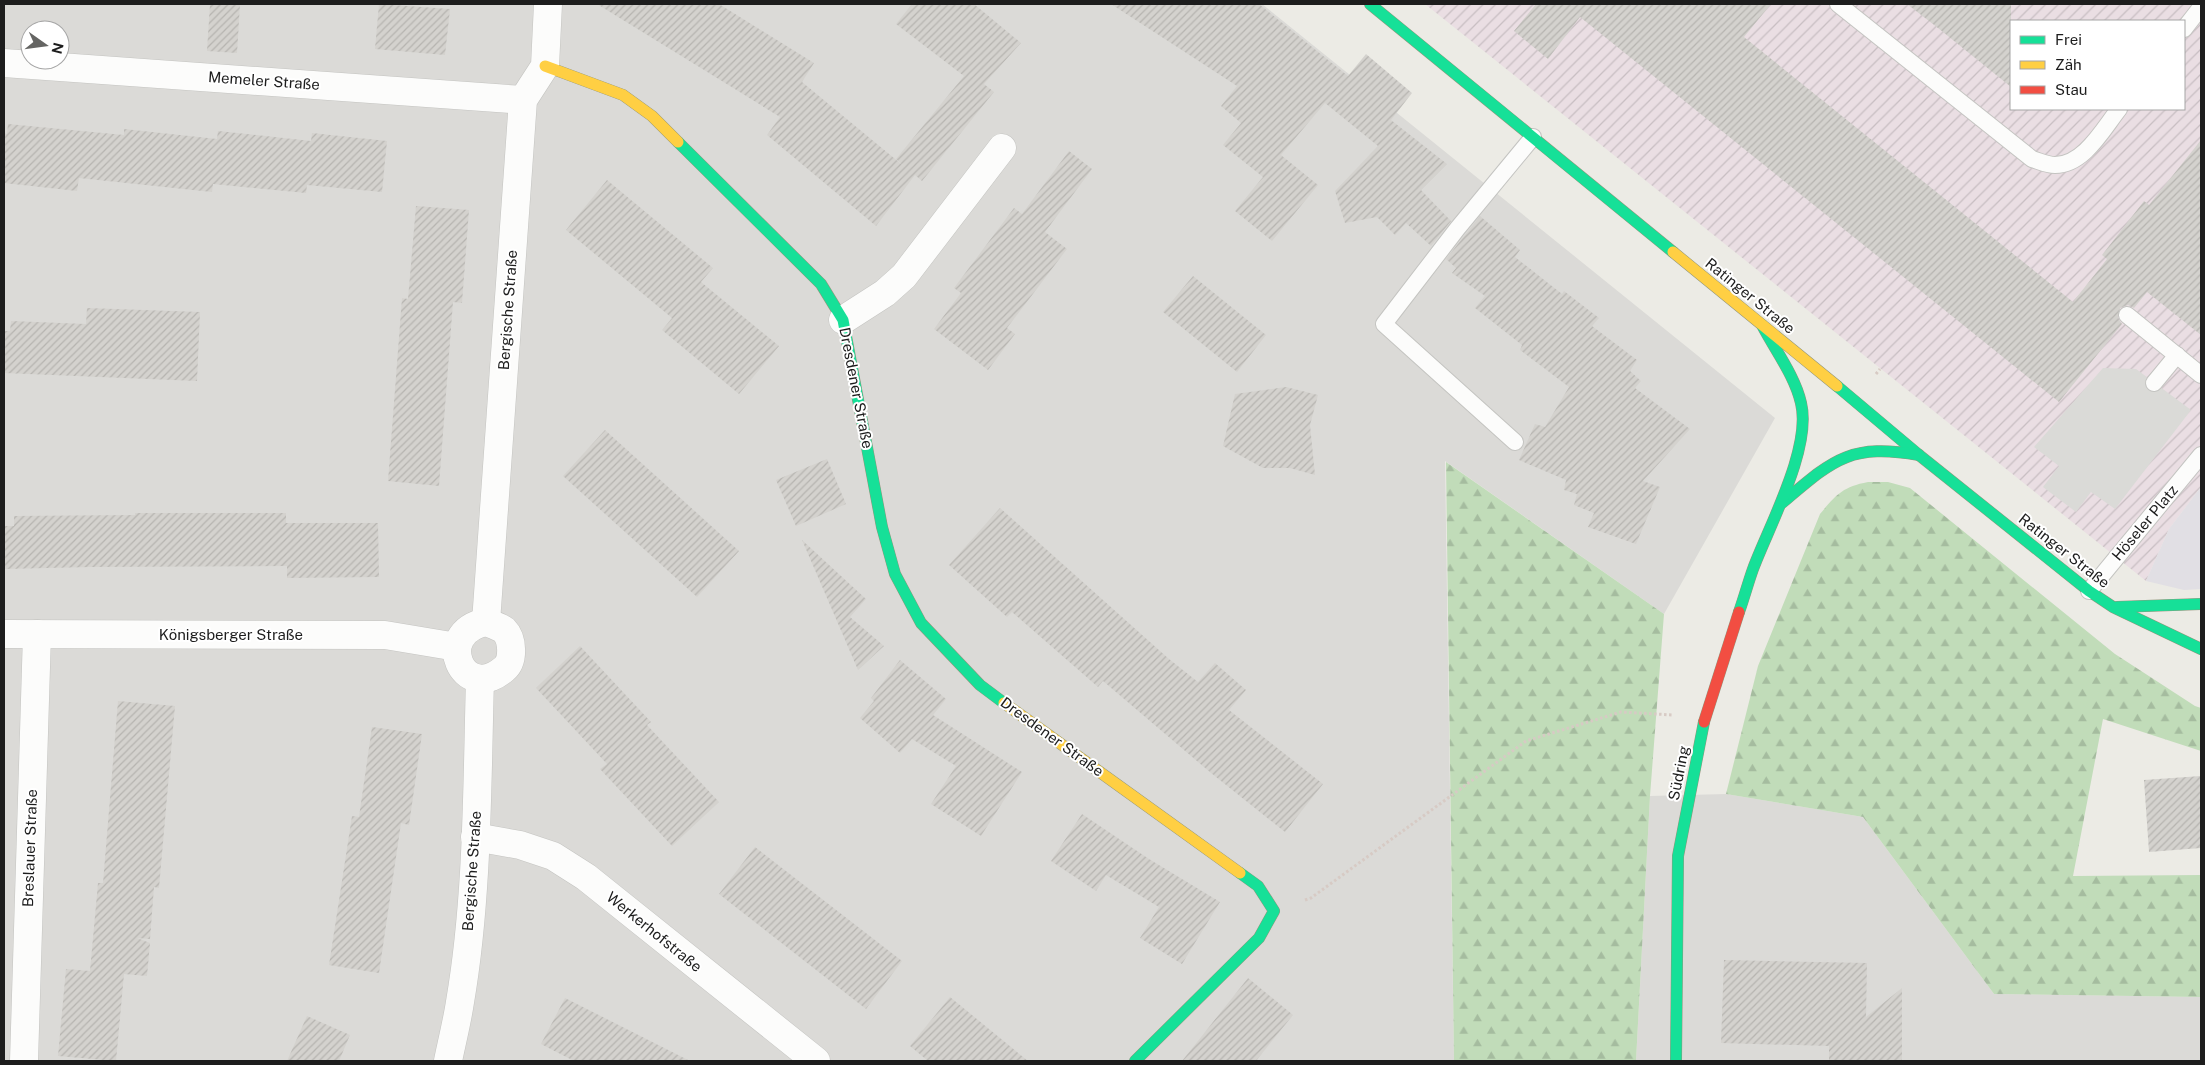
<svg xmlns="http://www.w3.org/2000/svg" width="2205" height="1065" font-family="'Public Sans',sans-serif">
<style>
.residential{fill:#dbdad7;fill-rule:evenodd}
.industrial{fill:url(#industrial-furrows);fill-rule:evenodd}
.forest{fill:url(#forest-firs)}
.parking{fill:#dadad7}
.plaza{fill:#e1dfe4}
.building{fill:url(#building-hatch)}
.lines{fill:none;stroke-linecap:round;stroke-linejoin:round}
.lane-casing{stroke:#c4c4c1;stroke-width:18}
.street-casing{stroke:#c4c4c1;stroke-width:29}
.fast-casing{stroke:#91967c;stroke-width:12}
.slow-casing{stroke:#91967c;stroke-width:12}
.jam-casing{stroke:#91967c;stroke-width:12}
.path{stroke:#d7cac4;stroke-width:3;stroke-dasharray:2.5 2.5;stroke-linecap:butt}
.lane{stroke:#fcfcfb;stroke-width:16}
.street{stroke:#fcfcfb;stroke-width:28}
.fast{stroke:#16e098;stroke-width:11}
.slow{stroke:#ffcf43;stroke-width:11}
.jam{stroke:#f24e42;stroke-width:11}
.labels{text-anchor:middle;stroke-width:4;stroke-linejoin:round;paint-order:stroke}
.street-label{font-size:15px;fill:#1d1d1d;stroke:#fff}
</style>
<defs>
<pattern id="industrial-furrows" width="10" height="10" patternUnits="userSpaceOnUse" patternTransform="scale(1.25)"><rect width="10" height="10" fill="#eadee3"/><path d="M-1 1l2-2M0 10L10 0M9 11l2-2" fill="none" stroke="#c8bec2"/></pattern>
<pattern id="forest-firs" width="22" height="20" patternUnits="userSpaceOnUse" patternTransform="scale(1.25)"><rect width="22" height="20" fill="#c1dcb9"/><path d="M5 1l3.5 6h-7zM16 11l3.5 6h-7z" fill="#a5bc9f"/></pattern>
<pattern id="building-hatch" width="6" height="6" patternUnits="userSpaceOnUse" patternTransform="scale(1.25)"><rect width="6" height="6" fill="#d4d2ce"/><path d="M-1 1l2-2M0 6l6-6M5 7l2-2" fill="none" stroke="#b6b4b0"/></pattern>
</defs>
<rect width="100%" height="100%" fill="#ecebe5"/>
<!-- residential -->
<g class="residential">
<path d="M 4,4 L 1262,4 L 1775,418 L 1664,614 L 1445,461 L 1454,1061 L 4,1061 ZM 30,30 L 60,30 L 60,60 L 30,60 Z"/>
<path d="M 1726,794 L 1863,817 L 1994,994 L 2201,997 L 2201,1061 L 1636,1061 L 1650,796 Z"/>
</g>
<!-- industrial -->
<path class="industrial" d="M 1425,4 L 2201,4 L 2201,487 L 2169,529 L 2146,581 ZM 2011,21 L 2184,21 L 2184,109 L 2011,109 Z"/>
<!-- forest -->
<g class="forest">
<path d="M 1446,462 L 1664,614 L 1650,796 L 1636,1061 L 1454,1061 Z"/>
<path d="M 1868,482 L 1888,482 L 1910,488 L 2115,654 L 2195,706 L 2201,708 L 2201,751 L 2103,719 L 2073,876 L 2201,875 L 2201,997 L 1994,994 L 1863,817 L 1726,794 L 1758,666 L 1820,514 C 1836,495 1842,487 1868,482 Z"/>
</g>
<!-- parking -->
<path class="parking" d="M 2103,368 L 2136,369 L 2191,410 L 2115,509 L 2091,492 L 2076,512 L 2043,487 L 2059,466 L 2034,447 Z"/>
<!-- plaza -->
<path class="plaza" d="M 2201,487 L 2201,589 L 2184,590 L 2146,581 L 2169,529 Z"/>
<!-- building -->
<g class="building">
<path d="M 210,4 L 240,4 L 237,53 L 207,51 Z"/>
<path d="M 379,4 L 450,9 L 445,55 L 375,49 Z"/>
<path d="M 597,4 L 719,4 L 814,63 L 802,82 L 906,168 L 896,159 L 964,76 L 896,24 L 912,4 L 974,4 L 1021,43 L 984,84 L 994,92 L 922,181 L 915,175 L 876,226 L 767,135 L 780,117 Z"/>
<path d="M 1111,4 L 1259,4 L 1348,76 L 1366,54 L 1412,93 L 1391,120 L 1447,164 L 1421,190 L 1451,221 L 1431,246 L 1406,223 L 1395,235 L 1377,217 L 1345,223 L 1335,191 L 1378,146 L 1325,103 L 1281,155 L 1318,185 L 1272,241 L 1235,211 L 1263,177 L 1223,145 L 1241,123 L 1221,106 L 1237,86 Z"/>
<path d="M 1536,4 L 1771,4 L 1744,37 L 2073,302 L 2107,259 L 2102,255 L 2144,201 L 2149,205 L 2201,140 L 2201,335 L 2147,292 L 2134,308 L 2128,305 L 2120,308 L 2118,318 L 2122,324 L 2059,402 L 1580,17 L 1548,59 L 1514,31 Z"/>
<path d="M 1907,4 L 2011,4 L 2011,87 L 1938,28 Z"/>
<path d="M 8,124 L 124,135 L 124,129 L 217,139 L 218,131 L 311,141 L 312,133 L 387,141 L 382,192 L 307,185 L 306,193 L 213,184 L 212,192 L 79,178 L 77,191 L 4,183 L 4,133 L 7,134 Z"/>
<path d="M 1069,151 L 1092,169 L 1045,232 L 1067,249 L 1007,328 L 1015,334 L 988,370 L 934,329 L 961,293 L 954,288 L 1014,208 L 1022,214 Z"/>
<path d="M 607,180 L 713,268 L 701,282 L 779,346 L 739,394 L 662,330 L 672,318 L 566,230 Z"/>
<path d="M 416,206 L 469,210 L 462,303 L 453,302 L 439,486 L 388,481 L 402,298 L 408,299 Z"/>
<path d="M 1480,216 L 1520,250 L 1515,257 L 1562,294 L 1564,291 L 1599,318 L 1592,326 L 1637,360 L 1630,371 L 1641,381 L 1635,388 L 1690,429 L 1643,481 L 1660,487 L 1636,544 L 1588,527 L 1594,513 L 1574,505 L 1577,494 L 1564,490 L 1566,480 L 1519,460 L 1535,424 L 1545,427 L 1569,387 L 1520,350 L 1522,345 L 1475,308 L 1485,296 L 1452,273 L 1456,268 L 1446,259 Z"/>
<path d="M 1193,276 L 1266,335 L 1237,372 L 1163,312 Z"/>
<path d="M 87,308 L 200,312 L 197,381 L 4,373 L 4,331 L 10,331 L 11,321 L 86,324 Z"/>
<path d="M 1286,387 L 1318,395 L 1310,425 L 1315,475 L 1290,468 L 1263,468 L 1223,446 L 1235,394 Z"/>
<path d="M 605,430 L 739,551 L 697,597 L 563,476 Z"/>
<path d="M 827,459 L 846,504 L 796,526 L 776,480 Z"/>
<path d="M 1000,508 L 1169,659 L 1198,682 L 1215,663 L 1246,690 L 1229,710 L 1323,784 L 1285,832 L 1211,773 L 1103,681 L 1098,687 L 1012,612 L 1007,617 L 949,565 Z"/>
<path d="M 135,513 L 286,513 L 286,523 L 378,523 L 379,577 L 287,578 L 287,566 L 91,567 L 4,569 L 4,526 L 14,526 L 14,516 L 135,515 Z"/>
<path d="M 802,540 L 866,599 L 850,617 L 884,646 L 858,670 Z"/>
<path d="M 580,646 L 651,722 L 647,725 L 719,802 L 672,846 L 600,769 L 607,764 L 536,688 Z"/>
<path d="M 900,660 L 946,699 L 933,715 L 1022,772 L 981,836 L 931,804 L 956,766 L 912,739 L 900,753 L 860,718 L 874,701 L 871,698 Z"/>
<path d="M 118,701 L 175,706 L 159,888 L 154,887 L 150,939 L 137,938 L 150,943 L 147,976 L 124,974 L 116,1061 L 58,1056 L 66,969 L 90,971 L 98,883 L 103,883 Z"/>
<path d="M 372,727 L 422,734 L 409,825 L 401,823 L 379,973 L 329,965 L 352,816 L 359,817 Z"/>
<path d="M 2201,776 L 2201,848 L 2149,852 L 2144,780 Z"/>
<path d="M 1082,814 L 1149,859 L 1220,902 L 1182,964 L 1140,938 L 1159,907 L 1106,875 L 1096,891 L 1051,861 Z"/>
<path d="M 755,847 L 902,961 L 866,1009 L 719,894 Z"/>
<path d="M 1724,960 L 1867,963 L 1866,1017 L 1902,988 L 1902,1061 L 1829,1061 L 1829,1046 L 1721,1043 Z"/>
<path d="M 1248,978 L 1293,1015 L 1256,1061 L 1182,1061 Z"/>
<path d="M 950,997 L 1028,1061 L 928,1061 L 910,1046 Z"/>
<path d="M 565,998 L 690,1061 L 574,1061 L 541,1044 Z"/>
<path d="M 307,1016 L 350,1035 L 339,1061 L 287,1061 Z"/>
</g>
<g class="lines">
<!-- lane casing -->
<g class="lane-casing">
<g id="lane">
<path d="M 1838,4 L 2032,159 C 2039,161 2047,165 2055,165 C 2084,165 2103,129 2119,109"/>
<path d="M 2184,29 L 2201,7"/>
<path d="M 2127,315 L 2201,375"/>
<path d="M 2154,383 L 2177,355"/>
<path d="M 1515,442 L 1384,324 L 1457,229 L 1533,137"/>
<path d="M 2089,591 L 2201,455"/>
</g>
</g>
<!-- street casing -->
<g class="street-casing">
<g id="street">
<path d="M 4,63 L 523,100"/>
<path d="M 843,320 L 885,293 L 904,276 L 1002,148"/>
<path d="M 486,622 L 523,100 L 545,66 L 548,4"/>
<path d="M 486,622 C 491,624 500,627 504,630 C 513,639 514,661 504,669 C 463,704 432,633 486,622 Z"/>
<path d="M 4,634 L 385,635 L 457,647"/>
<path d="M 475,837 L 520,845 L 553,856 L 586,877 L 816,1061"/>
<path d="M 24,1061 L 37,634"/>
<path d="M 448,1061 C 452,1041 457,1022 460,1002 C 478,897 477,785 480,679"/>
</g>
</g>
<!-- fast casing -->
<g class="fast-casing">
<g id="fast">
<path d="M 1370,4 L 1673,252"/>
<path d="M 678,142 L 821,284 L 843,320 L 882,527 L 895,574 L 921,623 L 980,685 L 1004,703"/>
<path d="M 1837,386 L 1919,455 L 2089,591 L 2113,607 L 2201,649"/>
<path d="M 1782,503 C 1833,460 1849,443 1919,455"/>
<path d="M 2117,607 L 2201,604"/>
<path d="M 1739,612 C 1744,598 1748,583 1753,569 C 1769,526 1812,448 1801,403 C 1795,376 1775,350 1762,325"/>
<path d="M 1135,1061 L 1259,938 L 1274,911 L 1258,886 L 1240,873"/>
<path d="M 1676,1061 L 1678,856 L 1704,722"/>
</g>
</g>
<!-- slow casing -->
<g class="slow-casing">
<g id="slow">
<path d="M 545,66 L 623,95 L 652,116 L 678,142"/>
<path d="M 1673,252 L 1837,386"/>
<path d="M 1004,703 L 1240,873"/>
</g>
</g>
<!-- jam casing -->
<g class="jam-casing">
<path id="jam" d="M 1704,722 L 1739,612"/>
</g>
<!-- path -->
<g class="path">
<path d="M 1876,374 L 1880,369"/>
<path d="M 1305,900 L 1311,898 L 1526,741 L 1621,712 L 1673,715"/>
</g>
<!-- lane -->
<use href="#lane" class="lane"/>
<!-- street -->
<use href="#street" class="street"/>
<!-- fast -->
<use href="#fast" class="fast"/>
<!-- slow -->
<use href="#slow" class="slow"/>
<!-- jam -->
<use href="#jam" class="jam"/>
</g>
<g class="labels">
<!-- street labels -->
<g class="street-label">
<text transform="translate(264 81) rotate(4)" y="5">Memeler Straße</text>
<text transform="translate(1750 296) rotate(39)" y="5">Ratinger Straße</text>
<text transform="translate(508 310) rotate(-86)" y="5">Bergische Straße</text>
<text transform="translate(856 388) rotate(79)" y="5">Dresdener Straße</text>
<text transform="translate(2145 523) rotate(-50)" y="5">Höseler Platz</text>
<text transform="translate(2064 551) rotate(38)" y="5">Ratinger Straße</text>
<text x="231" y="640">Königsberger Straße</text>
<text transform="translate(1052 737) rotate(36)" y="5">Dresdener Straße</text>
<text transform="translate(1679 773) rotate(-79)" y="5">Südring</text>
<text transform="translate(30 848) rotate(-88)" y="5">Breslauer Straße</text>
<text transform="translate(472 871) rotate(-86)" y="5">Bergische Straße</text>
<text transform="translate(654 932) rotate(39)" y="5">Werkerhofstraße</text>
</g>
</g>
<!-- border -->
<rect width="2205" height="1065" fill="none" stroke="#1d1d1d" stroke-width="10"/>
<!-- legend -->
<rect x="2010" y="20" width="175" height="90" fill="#ffffff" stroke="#a5a5a5"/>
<rect x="2020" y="36" width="25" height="8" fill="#16e098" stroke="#a5a5a5"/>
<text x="2055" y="45" font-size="15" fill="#1d1d1d">Frei</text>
<rect x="2020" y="61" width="25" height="8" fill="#ffcf43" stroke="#a5a5a5"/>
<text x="2055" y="70" font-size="15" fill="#1d1d1d">Zäh</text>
<rect x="2020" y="86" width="25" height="8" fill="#f24e42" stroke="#a5a5a5"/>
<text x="2055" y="95" font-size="15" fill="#1d1d1d">Stau</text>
<!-- north arrow -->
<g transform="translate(45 45) rotate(104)"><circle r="24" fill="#ffffff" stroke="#a5a5a5"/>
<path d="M0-4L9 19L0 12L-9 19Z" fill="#656563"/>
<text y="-8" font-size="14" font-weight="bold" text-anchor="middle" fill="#1d1d1d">N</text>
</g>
</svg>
